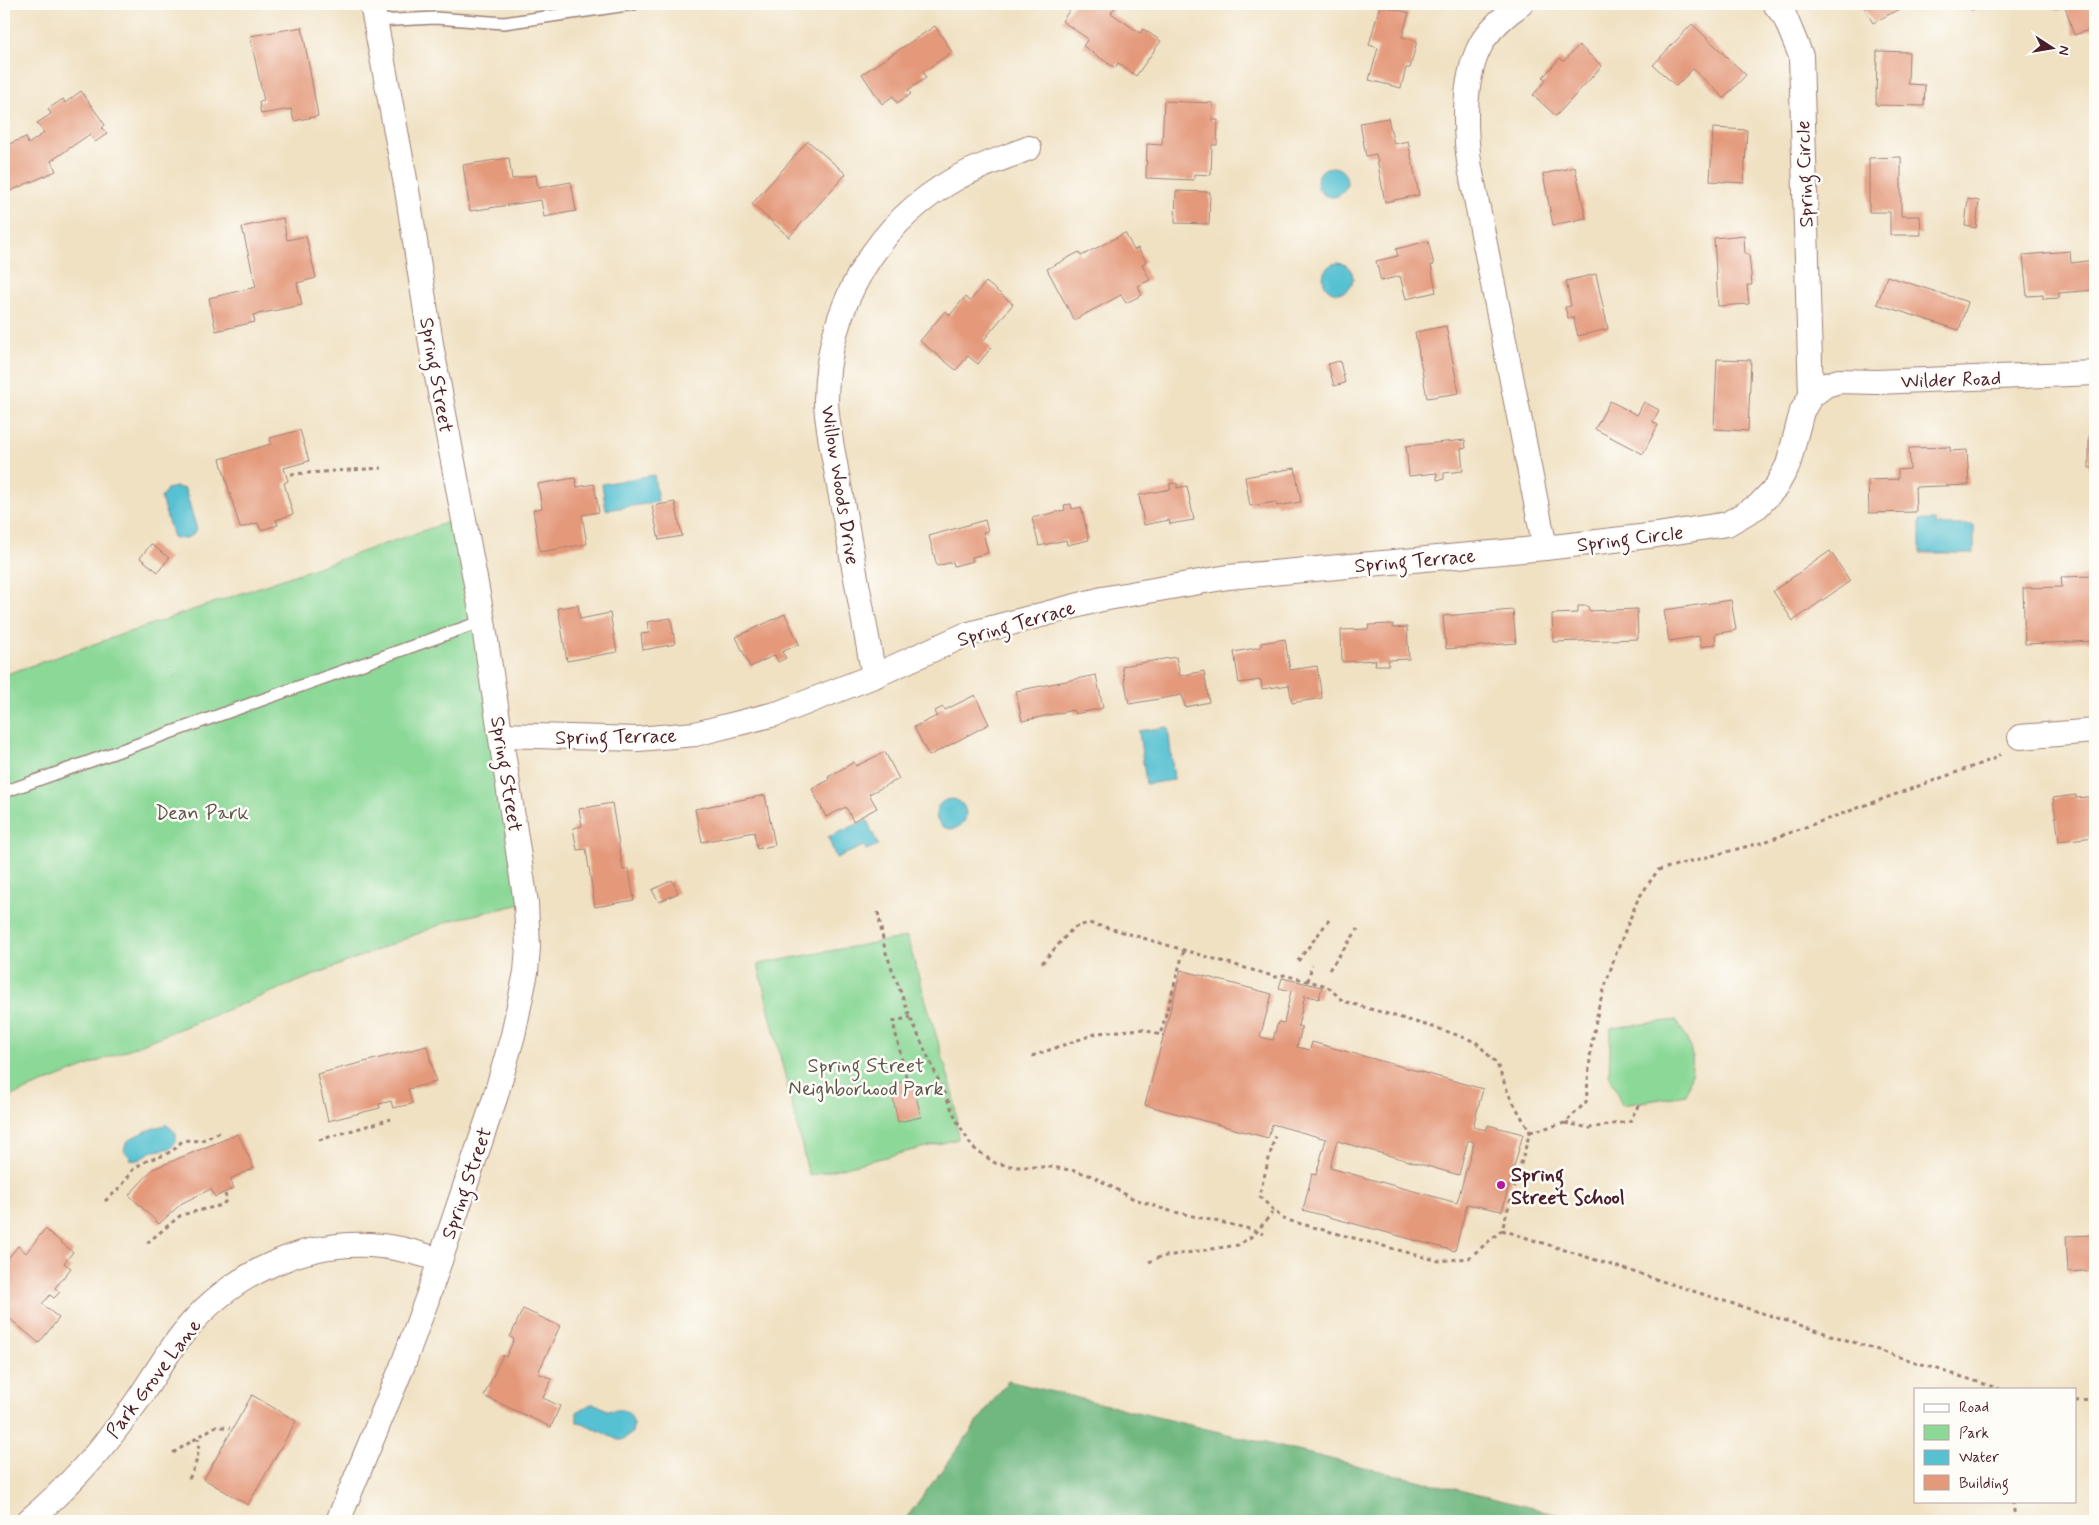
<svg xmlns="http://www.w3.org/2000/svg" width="2099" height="1525" font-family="Mynerve,sans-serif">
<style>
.green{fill:#8bd897;stroke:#6a7c61}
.forest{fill:#70b880;stroke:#5d6c56}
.water{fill:#57c1d2;stroke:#50707e}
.building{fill:#e4997a;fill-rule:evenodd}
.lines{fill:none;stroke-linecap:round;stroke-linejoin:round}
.lane-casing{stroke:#9d8077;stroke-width:14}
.street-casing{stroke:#9d8077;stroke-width:26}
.path{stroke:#9d8077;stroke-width:3;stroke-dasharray:4 4;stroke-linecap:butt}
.lane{stroke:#fff;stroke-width:11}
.street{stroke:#fff;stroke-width:24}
.poi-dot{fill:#b5179e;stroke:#fdfcf7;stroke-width:2}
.labels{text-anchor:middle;stroke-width:5;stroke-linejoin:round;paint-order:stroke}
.street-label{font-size:20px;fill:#4a1f2b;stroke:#fdfcf7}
.park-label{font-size:20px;fill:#5e564b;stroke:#fdfcf7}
.poi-label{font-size:20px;font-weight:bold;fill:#4a1f2b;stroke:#fdfcf7;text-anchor:start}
</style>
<rect width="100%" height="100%" fill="#fdfcf7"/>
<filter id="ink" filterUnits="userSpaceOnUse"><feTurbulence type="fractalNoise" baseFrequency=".02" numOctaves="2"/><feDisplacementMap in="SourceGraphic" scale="10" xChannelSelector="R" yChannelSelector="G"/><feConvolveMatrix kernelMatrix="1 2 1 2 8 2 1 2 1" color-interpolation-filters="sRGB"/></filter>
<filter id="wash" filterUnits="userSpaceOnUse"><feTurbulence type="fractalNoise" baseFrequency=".0096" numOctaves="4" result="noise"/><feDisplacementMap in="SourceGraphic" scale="20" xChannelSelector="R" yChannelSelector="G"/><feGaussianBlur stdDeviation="1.12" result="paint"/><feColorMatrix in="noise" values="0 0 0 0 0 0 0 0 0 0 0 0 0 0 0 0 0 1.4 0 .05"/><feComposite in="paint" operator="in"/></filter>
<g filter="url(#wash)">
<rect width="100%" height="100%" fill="#f0e1c3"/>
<!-- green -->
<g class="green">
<path d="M 463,517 L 526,903 L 452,920 L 4,1099 L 4,675 Z"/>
<path d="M 907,937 L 954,1096 L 958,1139 L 809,1176 L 758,964 Z"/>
<path d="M 1676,1020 C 1695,1052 1696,1059 1686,1095 L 1622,1105 L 1609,1074 L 1611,1028 Z"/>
</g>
<!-- forest -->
<path class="forest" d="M 1008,1381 L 1587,1521 L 904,1521 Z"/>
<!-- water -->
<g class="water">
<circle cx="1332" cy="182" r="15"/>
<circle cx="1338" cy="278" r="15"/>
<path d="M 654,475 L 658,502 L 606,510 L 602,484 Z"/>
<path d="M 176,487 L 185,489 L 197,530 C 189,538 184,541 173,537 L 161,498 L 167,489 Z"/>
<path d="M 1920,520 L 1935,520 L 1936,525 L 1974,525 L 1974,553 L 1920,553 Z"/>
<path d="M 1168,727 L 1174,780 L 1146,784 L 1139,731 Z"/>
<circle cx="951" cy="814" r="15"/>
<path d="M 867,820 L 878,845 L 866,850 L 864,846 L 836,858 L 828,837 Z"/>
<path d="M 167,1125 L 176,1133 L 176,1141 L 171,1148 L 150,1152 L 139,1160 L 129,1159 L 130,1157 L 124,1151 C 125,1147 125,1143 129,1140 C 135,1135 159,1125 167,1125 Z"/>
<path d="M 591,1404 C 598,1404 601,1407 607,1410 C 611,1411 614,1410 619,1410 C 632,1409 636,1424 631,1434 L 622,1440 L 618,1440 L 583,1423 L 577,1422 L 577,1412 Z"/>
</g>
<g id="blocks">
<!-- building -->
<g class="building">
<path d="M 1074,4 L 1117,4 L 1111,13 L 1140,33 L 1143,29 L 1161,41 L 1136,76 L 1118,63 L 1115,68 L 1083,46 L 1088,39 L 1062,21 Z"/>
<path d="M 1862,4 L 1898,4 L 1901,8 L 1873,23 Z"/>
<path d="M 1969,4 L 1986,4 L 1986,6 L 1971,10 Z"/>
<path d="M 2052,4 L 2095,4 L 2095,28 L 2074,35 L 2065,6 L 2054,9 Z"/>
<path d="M 1380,5 L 1409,13 L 1402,37 L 1417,41 L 1410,68 L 1406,68 L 1401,88 L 1369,80 L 1378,48 L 1369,45 Z"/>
<path d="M 1692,24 L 1746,75 L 1724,98 L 1693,69 L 1676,86 L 1653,65 Z"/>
<path d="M 935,26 L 952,52 L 923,72 L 926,78 L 908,90 L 911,94 L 897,103 L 893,96 L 882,104 L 862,74 Z"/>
<path d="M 302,27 L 318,116 L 294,121 L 291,109 L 261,114 L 259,102 L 264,101 L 250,36 Z"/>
<path d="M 1579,45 L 1602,66 L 1556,116 L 1533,95 L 1546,80 L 1543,77 L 1560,58 L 1564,61 Z"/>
<path d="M 1877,51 L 1909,52 L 1908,84 L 1925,85 L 1924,106 L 1876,105 Z"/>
<path d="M 81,91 L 105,125 L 102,128 L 107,134 L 95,142 L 90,134 L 51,161 L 56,171 L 8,192 L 4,180 L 4,146 L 26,137 L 28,144 L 44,133 L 37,123 L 51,114 L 48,109 L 63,99 L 65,103 Z"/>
<path d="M 1164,101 L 1213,103 L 1212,120 L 1218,120 L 1217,145 L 1212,145 L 1211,175 L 1194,174 L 1194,180 L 1146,178 L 1147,144 L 1162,145 Z"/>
<path d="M 1388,118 L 1394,144 L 1408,141 L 1419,195 L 1385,202 L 1376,154 L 1366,156 L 1360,123 Z"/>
<path d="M 1713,128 L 1747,130 L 1744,183 L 1710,181 Z"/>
<path d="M 808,141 L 846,174 L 789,237 L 752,204 Z"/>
<path d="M 1901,157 L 1901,216 L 1920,216 L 1921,235 L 1890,235 L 1890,212 L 1869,212 L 1869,158 Z"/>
<path d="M 509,158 L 512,179 L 536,175 L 538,188 L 571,182 L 576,211 L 544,217 L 541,200 L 470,211 L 463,165 Z"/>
<path d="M 1575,167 L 1586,218 L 1553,225 L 1543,174 Z"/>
<path d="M 1176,191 L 1210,192 L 1209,224 L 1175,223 Z"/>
<path d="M 1968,199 L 1979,201 L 1976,228 L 1965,226 Z"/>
<path d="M 283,218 L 287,240 L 306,236 L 316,278 L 297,283 L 302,305 L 253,315 L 255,322 L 216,331 L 209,298 L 256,287 L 242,227 Z"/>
<path d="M 1125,233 L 1134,250 L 1138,248 L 1146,262 L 1142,264 L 1150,280 L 1138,286 L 1142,295 L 1126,303 L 1121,295 L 1074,320 L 1047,269 L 1079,252 L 1081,256 Z"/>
<path d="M 1744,235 L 1745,254 L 1749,254 L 1752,285 L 1747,285 L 1749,304 L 1718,306 L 1714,238 Z"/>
<path d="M 1428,241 L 1434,265 L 1431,265 L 1436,292 L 1406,299 L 1400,276 L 1381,281 L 1376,261 L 1398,256 L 1396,249 Z"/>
<path d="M 2070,251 L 2071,263 L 2095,260 L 2095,290 L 2059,293 L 2059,298 L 2043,299 L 2043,295 L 2027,296 L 2023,255 Z"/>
<path d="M 1596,274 L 1608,329 L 1578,336 L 1573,317 L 1568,318 L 1565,307 L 1571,306 L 1566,281 Z"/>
<path d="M 1887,276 L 1968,302 L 1959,330 L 1877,304 Z"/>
<path d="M 986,282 L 1013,304 L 983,341 L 991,348 L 978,364 L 968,356 L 956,370 L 920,341 L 945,311 L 950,315 L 965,297 L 970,301 Z"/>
<path d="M 1446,326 L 1459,393 L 1427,398 L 1415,332 Z"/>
<path d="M 1717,359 L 1751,360 L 1748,431 L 1714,429 Z"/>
<path d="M 1340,361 L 1345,383 L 1334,386 L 1328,364 Z"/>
<path d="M 1610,401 L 1637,415 L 1644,402 L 1659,410 L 1653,422 L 1658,425 L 1643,454 L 1595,429 Z"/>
<path d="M 300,430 L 309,461 L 284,468 L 288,481 L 284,483 L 293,514 L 276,520 L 278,525 L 261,530 L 258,523 L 240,528 L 220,459 L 271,444 L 270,438 Z"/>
<path d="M 2095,435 L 2095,468 L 2089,468 L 2089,436 Z"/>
<path d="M 1465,440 L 1466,448 L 1461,449 L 1463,471 L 1444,473 L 1444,479 L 1437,480 L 1437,473 L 1409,476 L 1406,446 Z"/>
<path d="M 1950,447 L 1950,451 L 1967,450 L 1969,485 L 1915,487 L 1916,512 L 1869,513 L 1868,480 L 1898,479 L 1898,470 L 1910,469 L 1909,448 Z"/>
<path d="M 1295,468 L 1301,502 L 1277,506 L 1276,502 L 1250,506 L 1245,477 Z"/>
<path d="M 575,478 L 577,487 L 594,484 L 599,512 L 582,515 L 587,544 L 540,552 L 533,510 L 542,508 L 538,484 Z"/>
<path d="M 1177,483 L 1177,488 L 1187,486 L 1194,520 L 1170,524 L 1169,520 L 1144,525 L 1139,495 L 1171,489 L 1169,484 Z"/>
<path d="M 675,502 L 682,536 L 659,540 L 652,506 Z"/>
<path d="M 1071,504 L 1072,509 L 1081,507 L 1089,540 L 1067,545 L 1066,540 L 1039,546 L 1032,518 L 1065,510 L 1064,505 Z"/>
<path d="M 985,520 L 988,531 L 983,532 L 988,553 L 972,557 L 973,561 L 954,566 L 953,562 L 937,566 L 929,536 Z"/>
<path d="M 151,544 L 169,558 L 158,572 L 140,558 Z"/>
<path d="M 1830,551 L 1850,581 L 1793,621 L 1773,591 Z"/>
<path d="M 2092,576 L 2095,641 L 2025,644 L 2023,588 L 2062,587 L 2061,577 Z"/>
<path d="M 1731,600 L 1736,630 L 1715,634 L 1716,644 L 1701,647 L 1699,636 L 1669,641 L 1664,610 Z"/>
<path d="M 578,605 L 580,619 L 610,613 L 617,652 L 567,661 L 558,608 Z"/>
<path d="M 1578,606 L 1588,606 L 1589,611 L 1637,609 L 1638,639 L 1553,642 L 1552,614 L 1578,613 Z"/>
<path d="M 1513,610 L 1516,643 L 1446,649 L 1443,616 Z"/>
<path d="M 785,614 L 799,644 L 782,652 L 786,658 L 778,662 L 775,655 L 750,667 L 736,637 Z"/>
<path d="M 671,618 L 675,644 L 643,650 L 641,634 L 649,633 L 647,622 Z"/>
<path d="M 1393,624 L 1393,628 L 1407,627 L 1409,659 L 1388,660 L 1389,665 L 1375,665 L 1376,660 L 1342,662 L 1341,630 L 1369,629 L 1368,625 Z"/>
<path d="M 1285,639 L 1290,670 L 1317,666 L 1322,698 L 1292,703 L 1289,685 L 1262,689 L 1261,680 L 1239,683 L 1234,652 L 1261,647 L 1261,643 Z"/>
<path d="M 1176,657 L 1180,676 L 1204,671 L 1209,702 L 1185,707 L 1182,695 L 1129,704 L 1122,666 Z"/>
<path d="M 1096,675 L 1103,708 L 1075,714 L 1073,710 L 1022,721 L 1016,691 Z"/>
<path d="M 975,695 L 989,724 L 929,756 L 914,727 L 937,716 L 935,711 L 943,707 L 945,710 Z"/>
<path d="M 885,752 L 899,779 L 869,794 L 877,808 L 853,821 L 846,807 L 826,817 L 812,789 L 829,780 L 828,777 L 854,762 L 856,766 Z"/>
<path d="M 765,795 L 775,845 L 757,849 L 754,832 L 702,842 L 695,809 Z"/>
<path d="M 2076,795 L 2076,798 L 2095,796 L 2095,837 L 2059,841 L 2053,798 Z"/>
<path d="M 612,803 L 623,870 L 629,869 L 634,900 L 595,907 L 586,849 L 577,850 L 573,828 L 582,826 L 579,809 Z"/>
<path d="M 672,880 L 678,893 L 659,902 L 652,890 Z"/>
<path d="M 1181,970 L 1272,994 L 1260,1037 L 1273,1040 L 1278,1022 L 1284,1023 L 1291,991 L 1279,988 L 1282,978 L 1322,987 L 1319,999 L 1305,995 L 1298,1026 L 1302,1027 L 1297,1047 L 1310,1050 L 1312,1042 L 1483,1089 L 1473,1127 L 1486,1130 L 1488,1125 L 1523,1134 L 1502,1211 L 1467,1204 L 1455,1251 L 1303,1210 L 1312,1174 L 1316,1175 L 1326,1139 L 1272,1124 L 1268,1138 L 1145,1105 ZM 1468,1140 L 1474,1142 L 1457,1203 L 1330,1168 L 1337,1141 L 1459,1175 Z"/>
<path d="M 427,1046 L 436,1082 L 408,1089 L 412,1104 L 393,1108 L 391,1101 L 379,1104 L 380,1108 L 328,1121 L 317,1074 Z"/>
<path d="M 912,1079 L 921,1117 L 898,1122 L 890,1085 Z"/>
<path d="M 238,1134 L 254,1168 L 230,1179 L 234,1188 L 215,1197 L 211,1189 L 182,1203 L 159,1224 L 129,1195 L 153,1169 Z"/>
<path d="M 45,1229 L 73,1252 L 64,1263 L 71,1268 L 55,1288 L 60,1292 L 54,1298 L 50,1295 L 42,1304 L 59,1318 L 39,1343 L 4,1314 L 6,1309 L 4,1308 L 4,1263 L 18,1246 L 26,1253 Z"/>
<path d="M 2095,1235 L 2095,1270 L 2068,1272 L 2066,1236 Z"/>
<path d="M 523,1309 L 560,1326 L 538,1373 L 552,1379 L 543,1398 L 560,1406 L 551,1427 L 484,1396 L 503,1355 L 506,1357 L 514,1339 L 510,1337 Z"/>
<path d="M 252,1395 L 296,1421 L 248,1505 L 204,1479 Z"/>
</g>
</g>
</g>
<g filter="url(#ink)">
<use href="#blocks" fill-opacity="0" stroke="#9d8077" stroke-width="1"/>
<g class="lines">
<!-- lane casing -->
<g class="lane-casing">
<g id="lane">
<path d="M 376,21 L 435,18 L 504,23 L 634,4"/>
<path d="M 4,792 L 483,621"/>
</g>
</g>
<!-- street casing -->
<g class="street-casing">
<g id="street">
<path d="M 1521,4 C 1508,13 1493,26 1484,39 C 1462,74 1464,129 1470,168 L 1545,548"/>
<path d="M 1811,396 L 1826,385 L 1839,381 L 1876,382 L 2095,373"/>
<path d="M 874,676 L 831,442 C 829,428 826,414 826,400 C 827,309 875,224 955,179 C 978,166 1005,158 1029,148"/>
<path d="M 501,735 L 638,739 L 695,734 L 779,713 L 874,676 L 965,635 L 1102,599 L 1228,577 L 1545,548 L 1657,535 L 1727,524 L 1758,506 L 1776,487 L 1788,465 L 1802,411 L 1811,396 L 1801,56 L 1785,17 L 1775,4"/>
<path d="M 2020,737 L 2095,731"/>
<path d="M 28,1521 C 69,1487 104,1447 135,1404 C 152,1380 166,1354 184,1332 C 230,1274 307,1238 381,1246 C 402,1248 421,1254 440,1260"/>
<path d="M 338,1521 L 402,1367 L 427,1299 L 495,1098 L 513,1035 L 526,972 L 528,947 L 526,903 L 483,621 L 432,350 L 407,190 L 372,4"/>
</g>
</g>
<!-- path -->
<g class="path">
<path d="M 291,474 L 382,468"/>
<path d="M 878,912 L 885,950 L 910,1017 L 957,1121 L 972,1147 L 995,1163 L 1016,1167 L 1051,1167 L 1076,1171 L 1092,1176 L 1132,1198 L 1166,1210 L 1246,1228 L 1263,1234"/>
<path d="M 1298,961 L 1329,920"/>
<path d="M 1042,963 L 1073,928 L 1088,923 L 1109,928 L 1276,977 L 1284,975 L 1327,986 L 1343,1001 L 1443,1030 L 1476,1042 L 1497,1064 L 1509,1095 L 1530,1132 L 1502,1230 L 1469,1258 L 1439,1261 L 1283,1219 L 1259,1196 L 1275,1136"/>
<path d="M 1329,970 L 1358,929"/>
<path d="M 1308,981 L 1312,965"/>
<path d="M 1032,1056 L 1098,1033 L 1142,1029 L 1160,1035 L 1184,950"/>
<path d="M 906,1077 L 893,1022 L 910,1017"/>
<path d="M 1565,1123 L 1590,1128 L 1630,1121 L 1640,1102"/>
<path d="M 1530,1132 L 1565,1123 L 1586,1102 L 1591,1048 L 1599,1005 L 1615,956 L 1638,899 L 1658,870 L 1764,842 L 1996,758 L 2000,754"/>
<path d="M 319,1140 L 391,1119"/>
<path d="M 105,1201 L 121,1187 L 134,1168 L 148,1160 L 165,1155 L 176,1148 L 183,1140 L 200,1141 L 223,1131"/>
<path d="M 1502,1230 L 2000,1389"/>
<path d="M 147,1243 L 181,1215 L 222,1205 L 227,1200 L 225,1194"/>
<path d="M 1149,1262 L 1160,1257 L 1238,1245 L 1254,1235 L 1272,1213"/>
<path d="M 2075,1401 L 2095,1400"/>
<path d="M 173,1453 L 216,1426 L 230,1428"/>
<path d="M 189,1479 C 196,1464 200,1454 198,1438"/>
<path d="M 2013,1501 L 2015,1521"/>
</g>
<!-- lane -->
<use href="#lane" class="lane"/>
<!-- street -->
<use href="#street" class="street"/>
</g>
</g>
<!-- markers -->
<circle class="poi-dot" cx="1501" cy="1185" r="5"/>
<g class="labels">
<!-- street labels -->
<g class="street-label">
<text transform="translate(1804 174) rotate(-92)" y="7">Spring Circle</text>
<text transform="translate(437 375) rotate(80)" y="7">Spring Street</text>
<text transform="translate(1951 379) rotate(-2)" y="7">Wilder Road</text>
<text transform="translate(841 485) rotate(81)" y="7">Willow Woods Drive</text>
<text transform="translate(1630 538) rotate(-7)" y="7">Spring Circle</text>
<text transform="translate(1415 560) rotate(-5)" y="7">Spring Terrace</text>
<text transform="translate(1016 623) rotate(-16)" y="7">Spring Terrace</text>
<text transform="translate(616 736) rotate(-1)" y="7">Spring Terrace</text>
<text transform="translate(507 774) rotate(81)" y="7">Spring Street</text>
<text transform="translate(466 1183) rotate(-71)" y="7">Spring Street</text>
<text transform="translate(153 1378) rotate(-53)" y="7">Park Grove Lane</text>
</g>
<!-- park labels -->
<g class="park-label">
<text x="202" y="819">Dean Park</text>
<text x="866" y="1072">Spring Street<tspan x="866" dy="23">Neighborhood Park</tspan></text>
</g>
<!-- poi labels -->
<g class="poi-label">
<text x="1511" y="1181">Spring<tspan x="1511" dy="23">Street School</tspan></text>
</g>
</g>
<!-- margin -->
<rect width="2099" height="1525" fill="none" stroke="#fdfcf7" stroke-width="20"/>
<!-- legend -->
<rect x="1914" y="1388" width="162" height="115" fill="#fdfcf7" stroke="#b5a4a5"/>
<rect x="1924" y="1404" width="25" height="8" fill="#ffffff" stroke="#b5a4a5"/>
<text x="1959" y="1412" font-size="15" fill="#4a1f2b">Road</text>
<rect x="1924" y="1425" width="25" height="15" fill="#8bd897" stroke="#b5a4a5"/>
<text x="1959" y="1438" font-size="15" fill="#4a1f2b">Park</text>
<rect x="1924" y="1450" width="25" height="15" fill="#57c1d2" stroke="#b5a4a5"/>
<text x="1959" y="1462" font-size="15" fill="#4a1f2b">Water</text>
<rect x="1924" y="1475" width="25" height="15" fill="#e4997a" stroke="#b5a4a5"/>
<text x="1959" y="1488" font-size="15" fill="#4a1f2b">Building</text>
<!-- north arrow -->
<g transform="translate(2052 48) rotate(102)" stroke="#fdfcf7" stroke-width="4" paint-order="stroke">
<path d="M0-4L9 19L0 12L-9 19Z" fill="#4a1f2b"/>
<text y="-8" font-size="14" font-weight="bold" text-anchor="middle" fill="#4a1f2b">N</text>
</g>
</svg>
